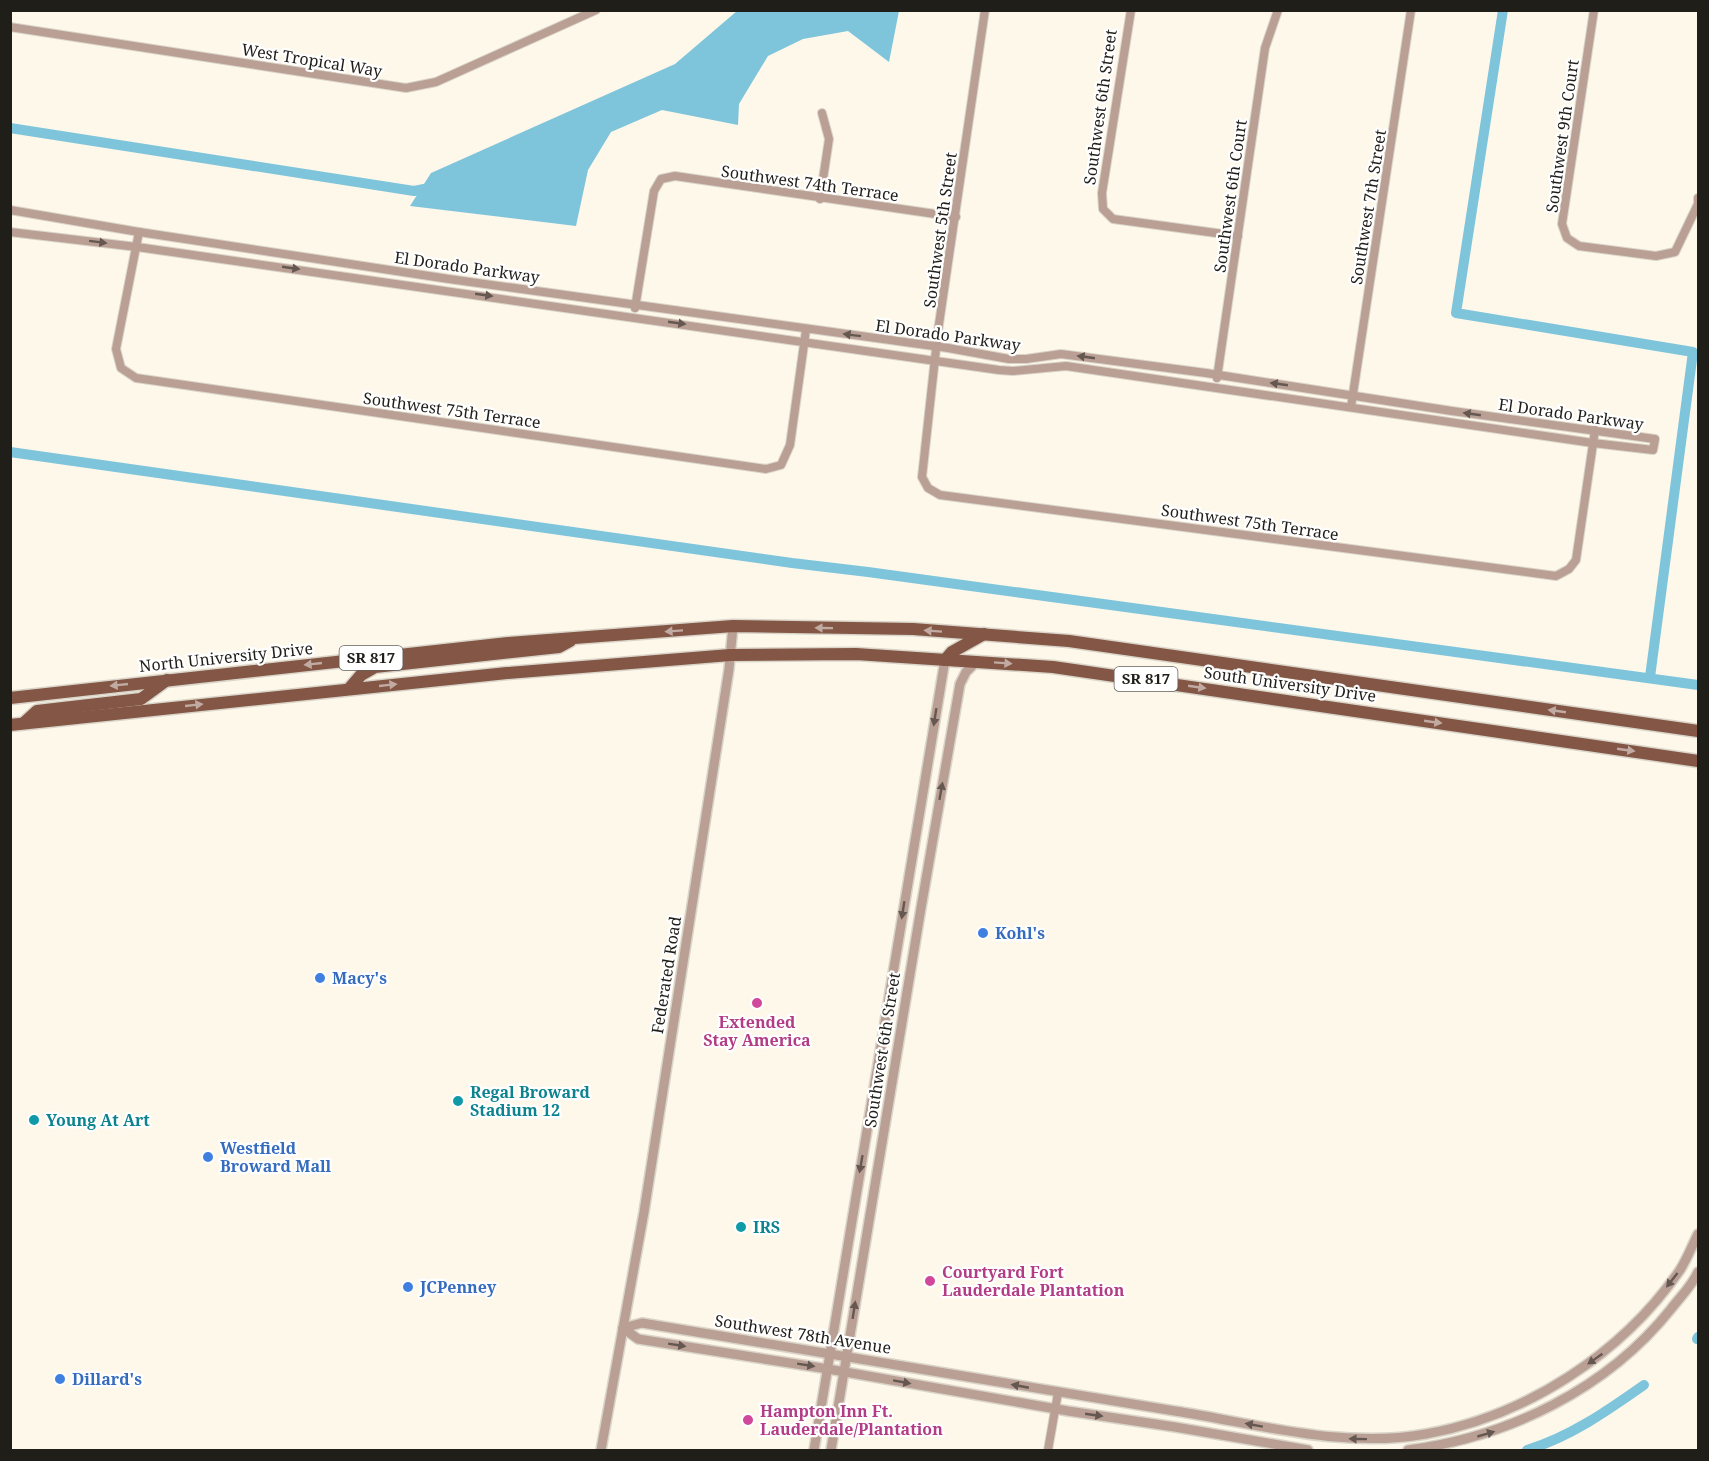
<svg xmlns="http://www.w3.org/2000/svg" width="1709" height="1461" font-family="'Noto Serif',serif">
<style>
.water{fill:#7ec5db}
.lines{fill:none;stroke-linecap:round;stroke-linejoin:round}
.canal{stroke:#7ec5db;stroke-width:10}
.minor-casing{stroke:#dad5c9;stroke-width:10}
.tertiary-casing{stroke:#dad5c9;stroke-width:12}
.primary-casing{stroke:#dad5c9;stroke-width:15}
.minor{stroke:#ba9f95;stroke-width:8}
.tertiary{stroke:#ba9f95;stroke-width:9}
.primary{stroke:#835645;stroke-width:12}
.oneway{fill:#655851}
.oneway2{fill:#c1aaa2}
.shop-dot{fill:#3f7fe0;stroke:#fff;stroke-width:2}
.hotel-dot{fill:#d1479c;stroke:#fff;stroke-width:2}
.culture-dot{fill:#0f9aa8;stroke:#fff;stroke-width:2}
.labels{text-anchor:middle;stroke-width:4.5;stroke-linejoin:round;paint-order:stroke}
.shield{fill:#fff;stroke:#63625e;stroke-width:1.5}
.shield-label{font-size:15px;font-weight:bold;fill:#201e19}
.street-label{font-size:16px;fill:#201e19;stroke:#fff}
.shop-label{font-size:16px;font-weight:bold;fill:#366cbe;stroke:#fff;text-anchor:start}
.hotel-label{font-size:16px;font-weight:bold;fill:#b23c85;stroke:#fff;text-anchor:start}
.culture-label{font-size:16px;font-weight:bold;fill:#0d838f;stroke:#fff;text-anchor:start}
</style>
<rect width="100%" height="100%" fill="#fef8eb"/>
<!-- water -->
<path class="water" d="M 737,11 L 899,11 L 889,62 L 848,31 L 803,39 L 768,56 L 739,104 L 738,125 L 662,110 L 611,132 L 588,170 L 576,226 L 410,206 L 431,173 L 675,64 Z"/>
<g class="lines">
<!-- canal -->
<g class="canal">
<path d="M 1503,10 L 1456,313 L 1693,352 L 1650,677"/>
<path d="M 10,128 L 414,191 L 434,187"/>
<path d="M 10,452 L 792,563 L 868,572 L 1698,685"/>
<path d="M 1697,1339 L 1698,1337"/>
<path d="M 1527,1450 C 1570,1437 1607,1411 1644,1385"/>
</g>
<!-- minor casing -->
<g class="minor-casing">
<g id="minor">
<path d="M 985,10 L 938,331 L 922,477 L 928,488 L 940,495 L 1556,576 L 1569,569 L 1576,560 L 1595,430"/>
<path d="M 1131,10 L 1102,193 L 1103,209 L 1113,219 L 1238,236"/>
<path d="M 1594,10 L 1562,224 L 1567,238 L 1579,246 L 1656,256 L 1675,252 L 1698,204 L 1698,198"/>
<path d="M 10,27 L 406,88 L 436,82 L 596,10"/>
<path d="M 820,199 L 829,139 L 822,113"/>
<path d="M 10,210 L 139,232 L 449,279 L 948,348 L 1009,359 L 1026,359 L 1061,354 L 1206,373 L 1452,411 L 1655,439 L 1653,450 L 1593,443 L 1066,366 L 1013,371 L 999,370 L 137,247 L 10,232"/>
<path d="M 139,232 L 116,349 L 121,368 L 136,378 L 766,469 L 781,465 L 790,445 L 806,330"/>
<path d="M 635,308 L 654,191 L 661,179 L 675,176 L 956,217"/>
<path d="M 1217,378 L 1265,48 L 1278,10"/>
<path d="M 1351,407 L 1411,10"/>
<path d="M 1048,1450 L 1058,1393"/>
</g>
</g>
<!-- tertiary casing -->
<g class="tertiary-casing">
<g id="tertiary">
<path d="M 623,1328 L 642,1323 C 820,1351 997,1383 1175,1411 C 1258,1424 1342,1449 1426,1434 C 1526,1416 1622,1354 1680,1270 C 1687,1259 1692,1246 1698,1234"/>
<path d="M 623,1328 L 638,1339 L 828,1369 L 1068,1411 L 1175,1427 L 1308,1450"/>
<path d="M 601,1450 L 644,1212 L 729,669 L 733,626"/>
<path d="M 814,1450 L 945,660"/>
<path d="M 831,1450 L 921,908 L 960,684 L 966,672 L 977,661"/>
<path d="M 1408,1450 C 1509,1437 1607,1389 1671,1309 C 1680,1297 1692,1286 1698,1272"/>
</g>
</g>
<!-- primary casing -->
<g class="primary-casing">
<g id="primary">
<path d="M 945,660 L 952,652 L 984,634"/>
<path d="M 349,689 L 361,675 L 375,667 L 559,647 L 570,641"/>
<path d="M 10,698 L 508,643 L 733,626 L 913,629 L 1069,641 L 1698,731"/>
<path d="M 24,723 L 37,711 L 141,699 L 167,680"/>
<path d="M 10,725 L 507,673 L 730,655 L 856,654 L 1053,667 L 1698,761"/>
</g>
</g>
<!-- minor -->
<use href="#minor" class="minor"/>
<!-- tertiary -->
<use href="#tertiary" class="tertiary"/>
<!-- primary -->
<use href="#primary" class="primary"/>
</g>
<!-- one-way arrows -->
<defs><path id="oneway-solid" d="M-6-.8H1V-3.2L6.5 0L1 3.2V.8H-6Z" transform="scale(1.5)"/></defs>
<g class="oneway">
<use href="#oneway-solid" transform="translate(98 242) rotate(7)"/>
<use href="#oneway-solid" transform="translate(291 268) rotate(8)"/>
<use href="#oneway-solid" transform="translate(484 295) rotate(8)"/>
<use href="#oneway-solid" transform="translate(677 323) rotate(8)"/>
<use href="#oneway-solid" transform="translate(852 335) rotate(-173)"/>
<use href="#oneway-solid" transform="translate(1086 357) rotate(-172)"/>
<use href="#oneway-solid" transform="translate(1279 384) rotate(-172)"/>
<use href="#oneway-solid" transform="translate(1472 414) rotate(-172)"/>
<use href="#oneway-solid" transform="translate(935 717) rotate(99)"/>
<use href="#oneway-solid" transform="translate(941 791) rotate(-80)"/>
<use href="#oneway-solid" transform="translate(903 910) rotate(99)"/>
<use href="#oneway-solid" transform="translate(861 1164) rotate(100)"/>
<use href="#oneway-solid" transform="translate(1672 1280) rotate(128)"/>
<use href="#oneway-solid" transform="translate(854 1310) rotate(-81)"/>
<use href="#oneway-solid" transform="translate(677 1345) rotate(9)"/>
<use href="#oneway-solid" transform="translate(1595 1359) rotate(145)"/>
<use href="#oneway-solid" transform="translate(806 1365) rotate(9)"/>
<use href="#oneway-solid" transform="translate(902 1382) rotate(10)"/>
<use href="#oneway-solid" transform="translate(1020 1386) rotate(-169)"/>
<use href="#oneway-solid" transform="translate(1094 1415) rotate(8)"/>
<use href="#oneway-solid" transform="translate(1254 1425) rotate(-170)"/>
<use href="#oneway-solid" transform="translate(1486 1434) rotate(-16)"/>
<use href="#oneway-solid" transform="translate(1358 1439) rotate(-179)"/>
</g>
<g class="oneway2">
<use href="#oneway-solid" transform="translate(824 628) rotate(-179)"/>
<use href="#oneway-solid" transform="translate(674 631) rotate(176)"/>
<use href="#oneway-solid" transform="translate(933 631) rotate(-176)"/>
<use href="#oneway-solid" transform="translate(1003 663) rotate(4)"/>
<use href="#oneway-solid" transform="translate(313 664) rotate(174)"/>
<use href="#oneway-solid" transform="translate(119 685) rotate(174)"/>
<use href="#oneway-solid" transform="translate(388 685) rotate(-6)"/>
<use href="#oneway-solid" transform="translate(1197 687) rotate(8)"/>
<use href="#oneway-solid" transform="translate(194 705) rotate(-6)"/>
<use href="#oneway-solid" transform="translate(1557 711) rotate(-172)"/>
<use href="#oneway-solid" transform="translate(1433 722) rotate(8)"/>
<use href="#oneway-solid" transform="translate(1626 750) rotate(8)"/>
</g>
<!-- markers -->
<g class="shop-dot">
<circle cx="983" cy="933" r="6"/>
<circle cx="320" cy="978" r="6"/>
<circle cx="208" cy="1157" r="6"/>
<circle cx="408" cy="1287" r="6"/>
<circle cx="60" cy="1379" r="6"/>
</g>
<g class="hotel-dot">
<circle cx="757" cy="1003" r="6"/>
<circle cx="930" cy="1281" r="6"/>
<circle cx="748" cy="1420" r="6"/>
</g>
<g class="culture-dot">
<circle cx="458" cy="1101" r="6"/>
<circle cx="34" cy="1120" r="6"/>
<circle cx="741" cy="1227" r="6"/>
</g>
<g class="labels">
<!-- shield labels -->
<g class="shield">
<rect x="339.5" y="646" width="63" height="24" rx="4.5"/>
<rect x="1114.5" y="667" width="63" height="24" rx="4.5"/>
</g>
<g class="shield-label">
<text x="371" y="663">SR 817</text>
<text x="1146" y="684">SR 817</text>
</g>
<!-- street labels -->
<g class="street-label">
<text transform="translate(312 60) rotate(9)" y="6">West Tropical Way</text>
<text transform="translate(1100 107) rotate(-82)" y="6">Southwest 6th Street</text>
<text transform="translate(1562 136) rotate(-82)" y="6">Southwest 9th Court</text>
<text transform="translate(810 183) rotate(8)" y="6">Southwest 74th Terrace</text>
<text transform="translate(1230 196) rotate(-82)" y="6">Southwest 6th Court</text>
<text transform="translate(1368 207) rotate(-81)" y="6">Southwest 7th Street</text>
<text transform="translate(940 230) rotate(-82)" y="6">Southwest 5th Street</text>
<text transform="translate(467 267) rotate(8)" y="6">El Dorado Parkway</text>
<text transform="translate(948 335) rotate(8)" y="6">El Dorado Parkway</text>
<text transform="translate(452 410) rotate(8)" y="6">Southwest 75th Terrace</text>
<text transform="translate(1571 414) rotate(8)" y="6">El Dorado Parkway</text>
<text transform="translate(1250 522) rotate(8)" y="6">Southwest 75th Terrace</text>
<text transform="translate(226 657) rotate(-6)" y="6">North University Drive</text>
<text transform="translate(1290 684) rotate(8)" y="6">South University Drive</text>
<text transform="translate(666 975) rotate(-81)" y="6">Federated Road</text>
<text transform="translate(882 1050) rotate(-81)" y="6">Southwest 6th Street</text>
<text transform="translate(803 1334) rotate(9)" y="6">Southwest 78th Avenue</text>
</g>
<!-- shop labels -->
<g class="shop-label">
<text x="995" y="939">Kohl's</text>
<text x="332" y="984">Macy's</text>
<text x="220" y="1154">Westfield<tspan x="220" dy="18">Broward Mall</tspan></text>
<text x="420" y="1293">JCPenney</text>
<text x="72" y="1385">Dillard's</text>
</g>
<!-- hotel labels -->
<g class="hotel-label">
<text x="757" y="1028" text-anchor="middle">Extended<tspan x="757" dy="18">Stay America</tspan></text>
<text x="942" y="1278">Courtyard Fort<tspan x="942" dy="18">Lauderdale Plantation</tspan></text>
<text x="760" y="1417">Hampton Inn Ft.<tspan x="760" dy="18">Lauderdale/Plantation</tspan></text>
</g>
<!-- culture labels -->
<g class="culture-label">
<text x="470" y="1098">Regal Broward<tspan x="470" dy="18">Stadium 12</tspan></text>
<text x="46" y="1126">Young At Art</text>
<text x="753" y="1233">IRS</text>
</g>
</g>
<!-- border -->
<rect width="1709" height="1461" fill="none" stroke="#201e19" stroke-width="24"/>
</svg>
